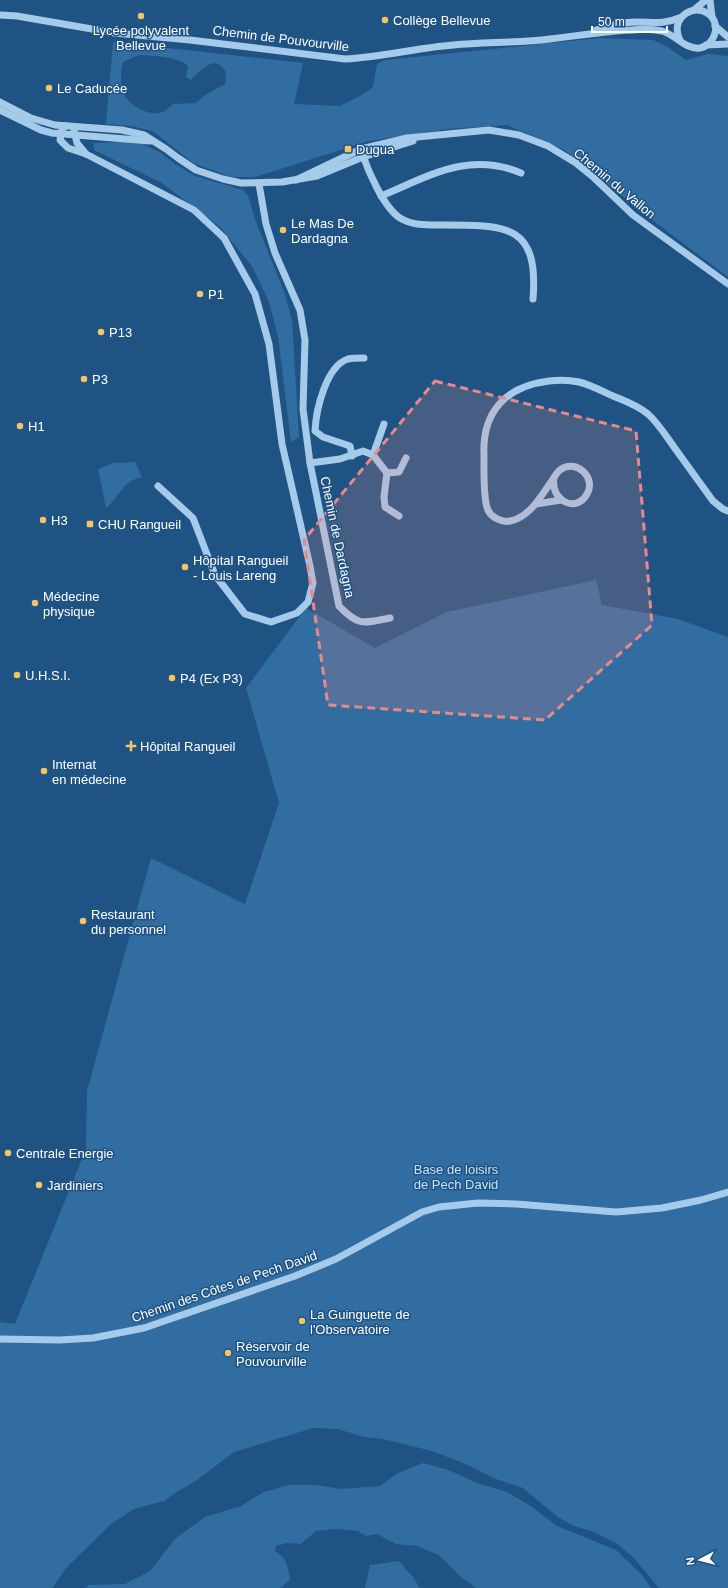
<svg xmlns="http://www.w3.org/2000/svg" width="728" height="1588" font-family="Helvetica,sans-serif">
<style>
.green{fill:#326da2;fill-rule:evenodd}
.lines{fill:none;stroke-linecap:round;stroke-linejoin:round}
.minor{stroke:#a6caea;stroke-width:7}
.marked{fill:#e88989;fill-opacity:0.2;stroke:#e88989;stroke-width:3;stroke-dasharray:8 5;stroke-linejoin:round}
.poi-dot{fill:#f8c366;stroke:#1f5384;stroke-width:1.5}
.labels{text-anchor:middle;stroke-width:3;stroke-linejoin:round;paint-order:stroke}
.poi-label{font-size:13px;fill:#fff;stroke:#1f5384;text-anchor:start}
.street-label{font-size:13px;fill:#fff;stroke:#1f5384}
.park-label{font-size:13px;fill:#cbe2f7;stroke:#1f5384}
</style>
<rect width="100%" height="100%" fill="#1f5384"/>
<!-- green -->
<g class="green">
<path d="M 600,38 L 653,40 L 669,48 L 686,60 L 708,54 L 728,56 L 728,277 L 659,225 L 563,149 L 507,125 L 447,129 L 369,141 L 255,177 L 232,177 L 193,163 L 153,131 L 131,126 L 106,124 L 113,42 L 303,63 L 294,104 L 340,106 L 362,95 L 373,87 L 377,64 L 385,60 ZM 139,55 C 153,56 178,56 188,66 L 186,77 L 191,80 C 197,74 210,58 220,65 C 222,67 224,70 226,72 L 225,84 L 204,96 L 196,103 L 173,104 C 170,106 167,110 163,112 C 151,117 132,107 125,96 C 120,87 120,71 123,62 Z"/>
<path d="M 123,142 L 142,144 L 160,152 L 175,164 L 195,176 L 243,190 L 248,196 L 256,222 L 285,294 L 292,320 L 299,437 L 291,442 L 278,336 L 269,302 L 252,266 L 220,227 L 162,183 L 94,150 L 94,143 Z"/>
<path d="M 135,462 L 142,477 C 122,481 120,497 106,508 L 98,469 L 114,463 Z"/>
<path d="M 596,580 L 602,605 L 678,619 L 728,637 L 728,1588 L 659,1588 L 633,1557 L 616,1543 L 594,1532 L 574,1526 L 558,1517 L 523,1488 L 496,1479 L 468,1465 L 432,1451 L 383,1439 L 364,1437 L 338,1429 L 313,1428 L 234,1452 L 197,1480 L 175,1493 L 164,1501 L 134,1509 L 111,1524 L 67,1567 L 52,1588 L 0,1588 L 0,1322 L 15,1324 L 86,1149 L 87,1091 L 151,858 L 245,904 L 279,803 L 246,688 L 306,608 L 375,648 L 447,612 Z"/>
<path d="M 423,1463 L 448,1470 L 477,1483 L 507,1492 L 532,1507 L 557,1526 L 616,1550 L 641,1574 L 651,1588 L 476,1588 L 460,1576 L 439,1555 L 417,1546 L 396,1544 L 377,1534 L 366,1536 L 358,1531 L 337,1529 L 316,1531 L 301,1544 L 287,1543 L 276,1546 L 275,1551 C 287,1558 288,1567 290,1580 L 280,1588 L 86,1588 L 88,1585 L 125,1584 L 150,1571 L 176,1538 L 205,1517 L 241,1506 L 264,1492 L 289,1485 L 316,1485 L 341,1489 L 380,1486 L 398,1473 Z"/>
<path d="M 399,1561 L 413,1577 L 420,1588 L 365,1588 L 370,1565 Z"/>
</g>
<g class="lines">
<!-- minor -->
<g class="minor">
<path d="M 710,0 L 712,17"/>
<path d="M 695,9 L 706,0"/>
<path d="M 0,15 L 17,16 L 115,33 L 190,40 L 345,59 C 381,57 417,48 453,45 C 486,42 518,43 550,39 C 577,36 605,31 632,30 C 641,29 653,29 662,31 C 676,35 686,50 700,48 C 714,45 720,28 712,17 C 697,0 668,17 680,40"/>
<path d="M 715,26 L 728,37"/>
<path d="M 596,30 C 608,26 622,22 636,22 C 653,22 663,25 679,18"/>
<path d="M 706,45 L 728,44"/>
<path d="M 0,102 L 31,118 L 55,125 L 122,130 L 144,135 L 166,149 L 178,158 L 196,170 L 223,179 L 241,183 L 282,182 L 317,176 L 363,157 L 413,141"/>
<path d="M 0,110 L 41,130 L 52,133 L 150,141"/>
<path d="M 66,126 L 62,129 L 60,140 L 68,148 L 86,154 L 194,210 L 224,238 L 255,294 L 269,344 L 282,444 L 310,566 L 313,583 L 308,602 L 297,613 L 271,622 L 245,614 L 215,575 L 193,518 L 158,486"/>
<path d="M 74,130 L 77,143 L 86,154"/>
<path d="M 362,153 C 368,171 384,208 400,218 C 413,226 429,225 444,225 C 506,225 539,224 533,299"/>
<path d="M 296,180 L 361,149 L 407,138 L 489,130 L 519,135 L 548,146 L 576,163 L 592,176 L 633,215 L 728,284"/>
<path d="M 259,184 L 266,224 L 275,253 L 300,310 L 305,340 L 303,409 L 306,432 L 310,463 L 339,606 C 359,627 364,623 390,618"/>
<path d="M 381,196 C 429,176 469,151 521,173"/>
<path d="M 373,455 L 384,424"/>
<path d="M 352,456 L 350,446 L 323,437 L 315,431 C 316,410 326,366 348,359 C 353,358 359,358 364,358"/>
<path d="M 310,463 L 340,459 L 363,451 L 373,455 L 387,473 L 384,497 L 385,507 L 399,516"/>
<path d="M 387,473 L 399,472 L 406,458"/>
<path d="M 554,478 C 550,500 576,514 587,494 C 597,477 575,458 560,470 C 556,473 554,478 551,482 C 541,496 529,518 510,521 C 502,523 491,517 488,510 C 483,500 484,468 484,455 C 482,412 506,386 549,381 C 559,380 569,380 579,382 C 591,385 602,391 613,396 C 625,401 637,405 648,414 C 658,423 666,436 674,447 C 687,465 700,483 713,501 L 723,509 L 728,511"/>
<path d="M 536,504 L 561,500"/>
<path d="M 0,1339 L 60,1340 L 93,1338 L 144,1328 L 295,1276 L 336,1259 L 422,1212 L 439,1207 L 478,1203 L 516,1204 L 616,1212 L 662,1208 L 701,1200 L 728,1192"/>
</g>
</g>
<!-- marked area -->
<path class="marked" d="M 435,381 L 636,431 L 652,625 L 545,720 L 328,705 L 304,540 Z"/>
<!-- markers -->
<g class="poi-dot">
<circle cx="141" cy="16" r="4"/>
<circle cx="385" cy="20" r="4"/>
<circle cx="49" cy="88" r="4"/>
<rect x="344" y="145" width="8" height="8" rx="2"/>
<circle cx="283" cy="230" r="4"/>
<circle cx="200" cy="294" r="4"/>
<circle cx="101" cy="332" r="4"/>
<circle cx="84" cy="379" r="4"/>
<circle cx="20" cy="426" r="4"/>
<circle cx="43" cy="520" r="4"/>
<rect x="86" y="520" width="8" height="8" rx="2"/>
<circle cx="185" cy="567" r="4"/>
<circle cx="35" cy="603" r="4"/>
<circle cx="17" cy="675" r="4"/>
<circle cx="172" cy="678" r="4"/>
<path d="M129 740h4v4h4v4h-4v4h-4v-4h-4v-4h4z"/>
<circle cx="44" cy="771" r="4"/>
<circle cx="83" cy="921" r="4"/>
<circle cx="8" cy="1153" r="4"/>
<circle cx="39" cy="1185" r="4"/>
<circle cx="302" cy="1321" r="4"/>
<circle cx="228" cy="1353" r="4"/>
</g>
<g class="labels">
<!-- poi labels -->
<g class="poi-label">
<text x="393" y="25">Collège Bellevue</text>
<text x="141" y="35" text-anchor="middle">Lycée polyvalent<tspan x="141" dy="15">Bellevue</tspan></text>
<text x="57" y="93">Le Caducée</text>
<text x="356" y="154">Dugua</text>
<text x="291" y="228">Le Mas De<tspan x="291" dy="15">Dardagna</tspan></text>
<text x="208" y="299">P1</text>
<text x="109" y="337">P13</text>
<text x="92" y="384">P3</text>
<text x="28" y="431">H1</text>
<text x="51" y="525">H3</text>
<text x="98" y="529">CHU Rangueil</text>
<text x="193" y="565">Hôpital Rangueil<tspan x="193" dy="15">- Louis Lareng</tspan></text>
<text x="43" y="601">Médecine<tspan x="43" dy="15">physique</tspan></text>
<text x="25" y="680">U.H.S.I.</text>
<text x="180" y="683">P4 (Ex P3)</text>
<text x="140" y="751">Hôpital Rangueil</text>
<text x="52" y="769">Internat<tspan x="52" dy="15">en médecine</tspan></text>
<text x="91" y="919">Restaurant<tspan x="91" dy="15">du personnel</tspan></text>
<text x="16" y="1158">Centrale Energie</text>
<text x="47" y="1190">Jardiniers</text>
<text x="310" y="1319">La Guinguette de<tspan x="310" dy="15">l'Observatoire</tspan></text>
<text x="236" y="1351">Réservoir de<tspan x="236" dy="15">Pouvourville</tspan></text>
</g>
<!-- street labels -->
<g class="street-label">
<text transform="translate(281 38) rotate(7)" y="5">Chemin de Pouvourville</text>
<text transform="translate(615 183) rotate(40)" y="5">Chemin du Vallon</text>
<text transform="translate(338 537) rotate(78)" y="5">Chemin de Dardagna</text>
<text transform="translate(224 1286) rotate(-19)" y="5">Chemin des Côtes de Pech David</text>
</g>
<!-- park labels -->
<g class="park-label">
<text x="456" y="1174">Base de loisirs<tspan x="456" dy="15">de Pech David</tspan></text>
</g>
</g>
<!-- north arrow -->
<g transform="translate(700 1560) rotate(263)" stroke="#1f5384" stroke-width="3" paint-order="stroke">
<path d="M0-3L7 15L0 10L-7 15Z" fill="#ffffff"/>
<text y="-6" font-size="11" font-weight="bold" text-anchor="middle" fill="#ffffff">N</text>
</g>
<!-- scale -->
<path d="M592 26v6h75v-6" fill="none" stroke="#ffffff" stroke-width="2"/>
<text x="598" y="26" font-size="12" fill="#ffffff" stroke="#1f5384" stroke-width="3" paint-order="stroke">50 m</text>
</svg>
